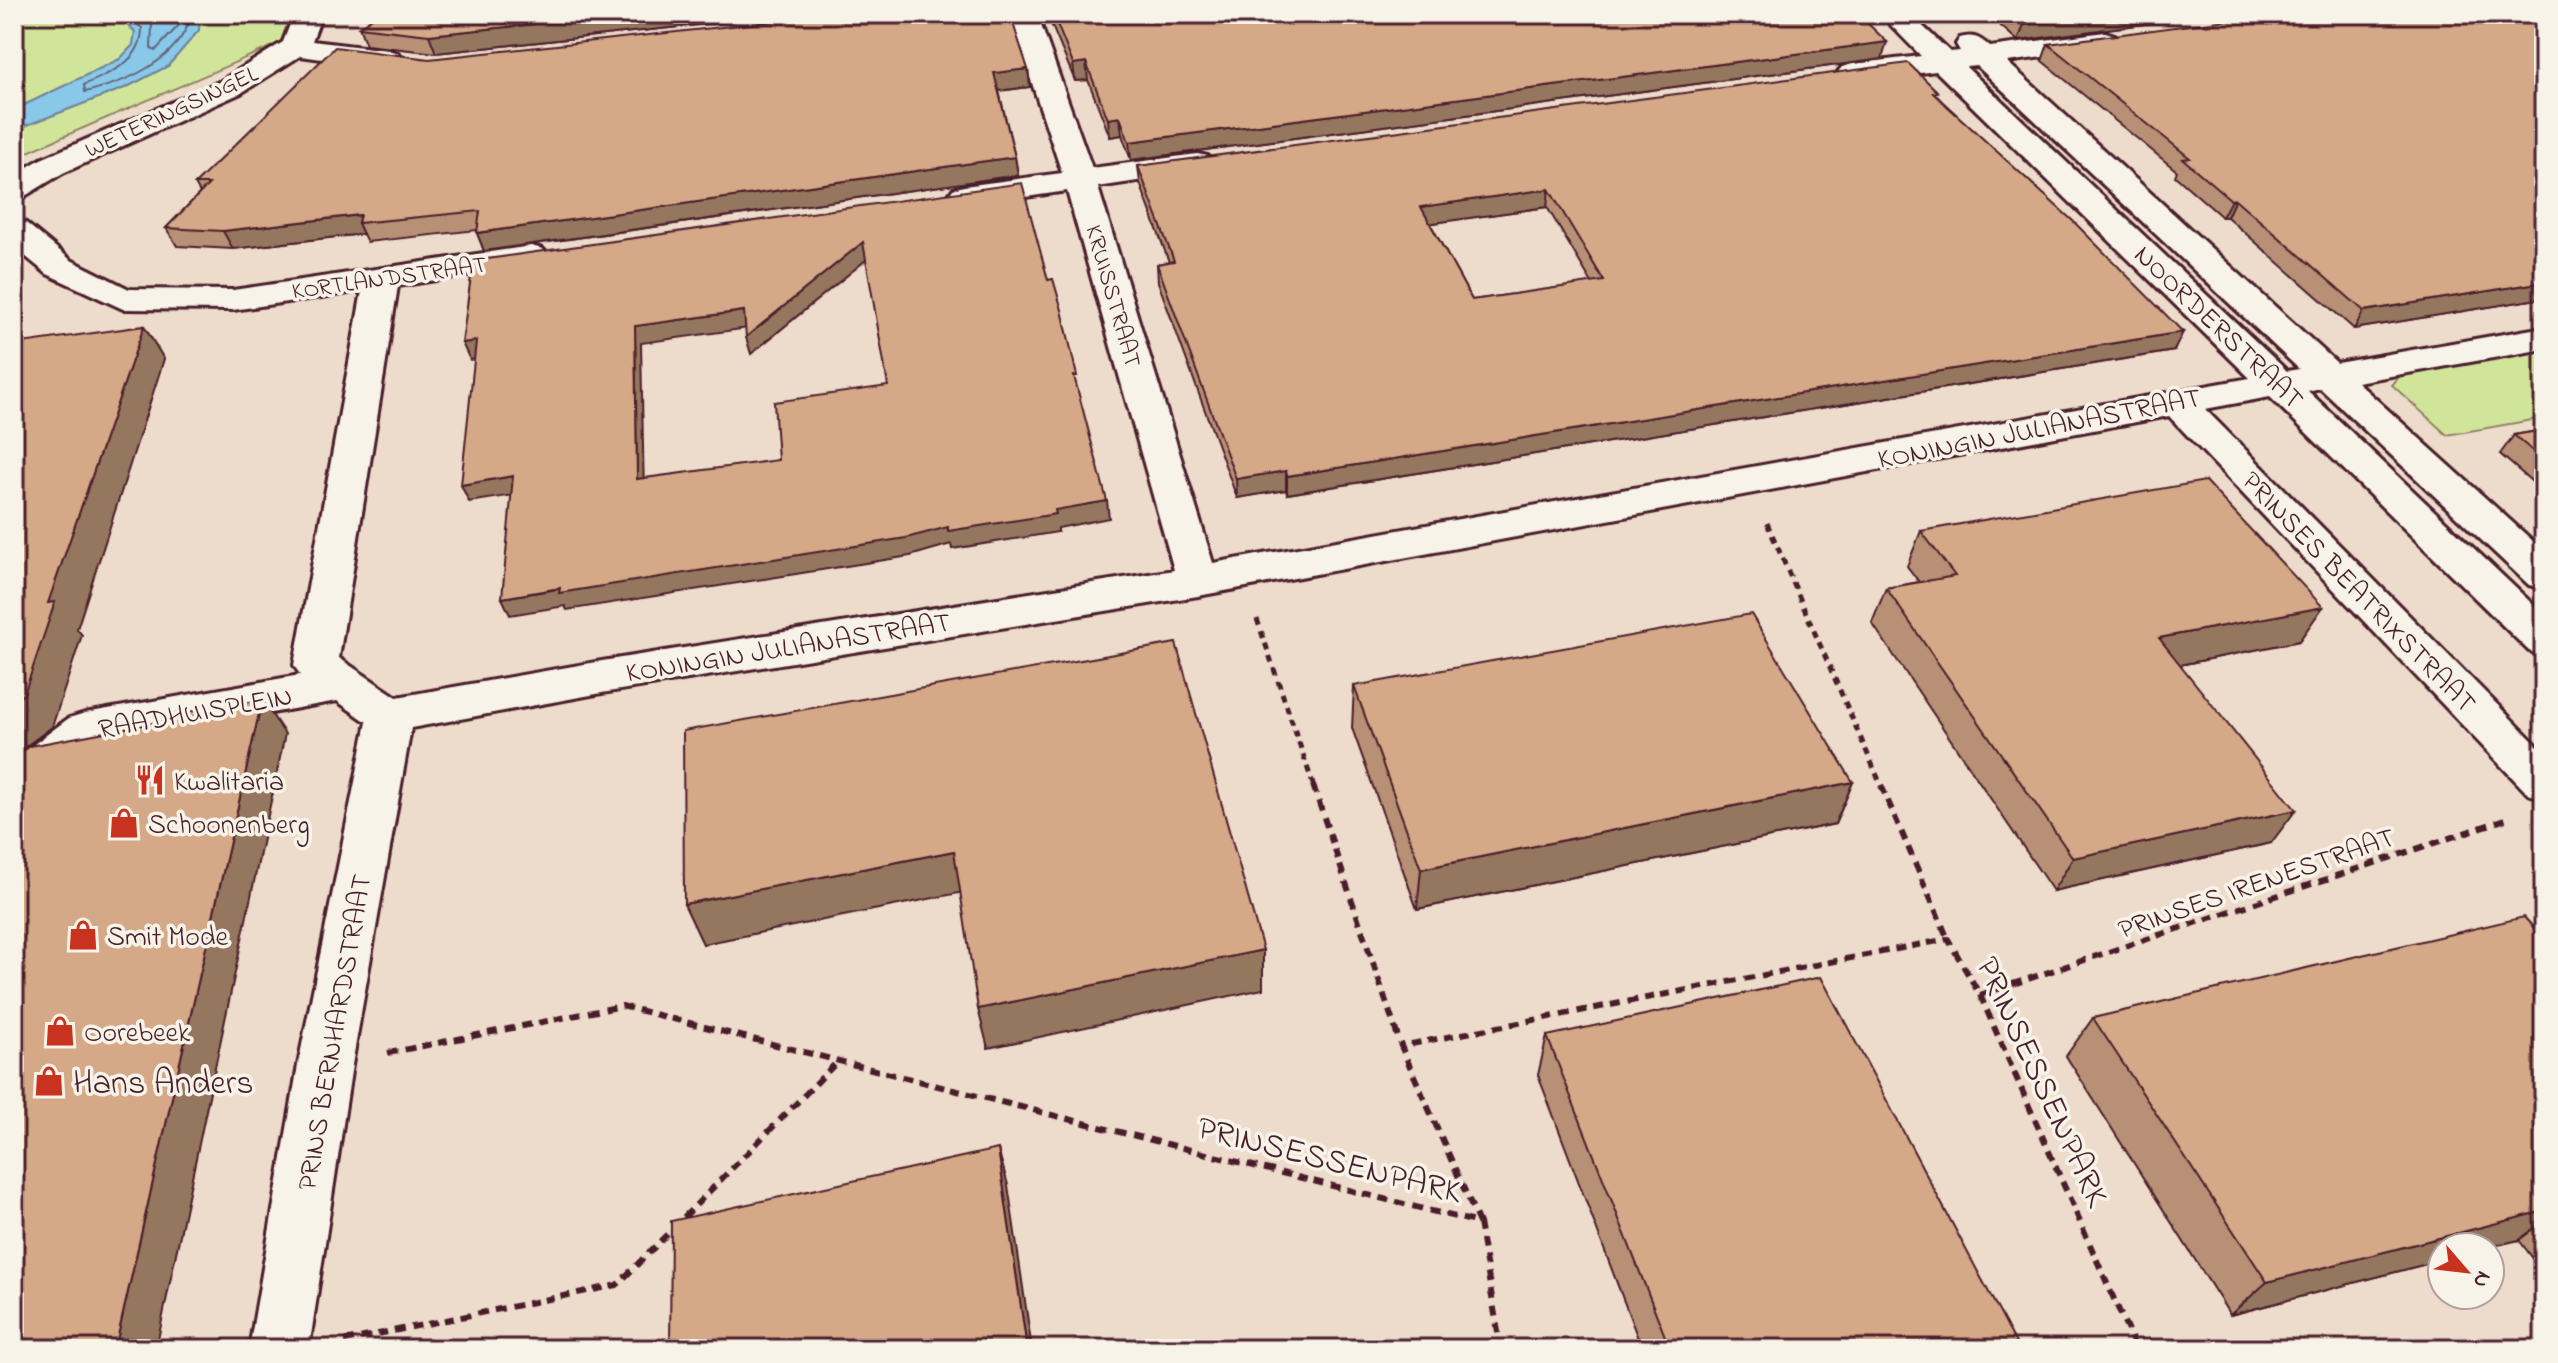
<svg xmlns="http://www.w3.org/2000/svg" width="2558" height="1363" font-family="'Indie Flower',sans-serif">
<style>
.green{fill:#d1e59a;stroke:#8e8262;stroke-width:2}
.water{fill:#88c9e9;stroke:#6f859d;stroke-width:2}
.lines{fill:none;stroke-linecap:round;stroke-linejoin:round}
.shore{stroke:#636377;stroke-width:2}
.street-casing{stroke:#4a1f2b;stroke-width:6}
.path-far1{stroke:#4a1f2b;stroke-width:5;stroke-dasharray:7 6;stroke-linecap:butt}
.path{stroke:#4a1f2b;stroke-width:6;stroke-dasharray:10 7;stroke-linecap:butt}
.street{fill:#f7f3e8;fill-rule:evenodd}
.wall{fill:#b79074;stroke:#4a1f2b;stroke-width:2;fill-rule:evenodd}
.shaded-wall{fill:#95765e;stroke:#4a1f2b;stroke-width:2}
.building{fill:#d5a887;stroke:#4a1f2b;stroke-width:2;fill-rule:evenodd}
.labels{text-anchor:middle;stroke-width:7;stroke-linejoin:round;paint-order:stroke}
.far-street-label{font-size:24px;fill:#4a1f2b;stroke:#f7f3e8}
.street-label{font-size:28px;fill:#4a1f2b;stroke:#f7f3e8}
.poi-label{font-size:28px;fill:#4a1f2b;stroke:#f7f3e8;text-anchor:start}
.near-poi-label{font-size:34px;fill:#4a1f2b;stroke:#f7f3e8;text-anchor:start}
.near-street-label{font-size:34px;fill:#4a1f2b;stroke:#f7f3e8}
</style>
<rect width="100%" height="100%" fill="#eddccb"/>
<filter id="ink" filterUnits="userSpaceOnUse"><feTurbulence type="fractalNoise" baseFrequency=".0125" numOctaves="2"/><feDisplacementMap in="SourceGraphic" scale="16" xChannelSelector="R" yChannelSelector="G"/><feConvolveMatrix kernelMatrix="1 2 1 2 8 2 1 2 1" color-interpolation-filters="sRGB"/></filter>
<g filter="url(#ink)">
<!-- green -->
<g class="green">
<path d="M 14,14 L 115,14 L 135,32 L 133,45 L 120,59 L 14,110 Z"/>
<path d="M 200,14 L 291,14 L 280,43 L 14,158 L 14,130 L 127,87 L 168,66 L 199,30 Z"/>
<path d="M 2544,350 L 2544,418 L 2447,435 L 2392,385 L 2400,376 Z"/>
</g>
<!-- water -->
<path class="water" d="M 115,14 L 200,14 L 199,30 L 168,66 L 127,87 L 14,130 L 14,110 L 120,59 L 133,45 L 135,32 Z"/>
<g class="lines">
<!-- shore -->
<g class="shore">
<path d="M 124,14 L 142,28 C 142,62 111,72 84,85 L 85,92 C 128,82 179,60 192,14"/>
<path d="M 141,14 L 152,25 L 151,48 L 155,51 L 181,23 L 182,14"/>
</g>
<!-- street casing -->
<g class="street-casing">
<g id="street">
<path d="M 294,14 L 322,14 L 312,41 L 388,50 L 398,53 L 403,59 L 398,65 L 388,68 L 300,56 L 241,93 L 63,173 L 25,196 L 14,199 L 14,175 L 41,159 L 221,81 L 283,42 Z"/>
<path d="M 1009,14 L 1037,14 L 1092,168 L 1197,154 L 1208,156 L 1213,163 L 1208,170 L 1197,172 L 1098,187 L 1213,563 L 2250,378 L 1936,71 L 1852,82 L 1842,79 L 1837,73 L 1842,67 L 1852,64 L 1921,56 L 1880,14 L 1910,14 L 1950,52 L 1960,51 L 1956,44 L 1960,38 C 1974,34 1980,38 1990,47 L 2105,32 L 2115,35 L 2119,41 L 2115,47 L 2007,62 L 2337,363 L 2544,327 L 2544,349 L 2357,382 L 2544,551 L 2544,589 L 2529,585 L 2320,388 L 2308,391 L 2544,615 L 2544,656 L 2529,651 L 2270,397 L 2205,409 L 2544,752 L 2544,799 L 2528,794 L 2169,416 L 1198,596 L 602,693 L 411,728 L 352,1065 L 309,1349 L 249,1349 L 298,1065 L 367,722 L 337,701 L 97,745 L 40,790 L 14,798 L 14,759 L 69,718 L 85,713 L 300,675 L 294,665 L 362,291 L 233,310 L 123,309 L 47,274 L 14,247 L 14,220 L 26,223 L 71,260 L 129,289 L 233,290 L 531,246 L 543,249 L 548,256 L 543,263 L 398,286 L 339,658 L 397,697 L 602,661 L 1174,570 L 1067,191 L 964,206 L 953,203 L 948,196 L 953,189 L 964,186 L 1062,173 ZM 1977,66 L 2299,369 L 2287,371 L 1966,67 Z"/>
</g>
</g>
<!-- path-far1 -->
<g class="path-far1">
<path d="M 1767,523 L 1882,787"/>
<path d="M 1257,619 L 1314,787"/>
</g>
<!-- path -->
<g class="path">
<path d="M 1313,785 L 1401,1046"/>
<path d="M 1881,785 L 1948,939"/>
<path d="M 1980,995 L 2506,819"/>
<path d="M 388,1053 L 622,1006 L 1479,1223 L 1401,1046 L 1948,939 L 1980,995 L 2136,1349"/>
<path d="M 1479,1223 L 1501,1349"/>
<path d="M 344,1341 L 617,1285 L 838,1061"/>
</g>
<!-- street -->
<use href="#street" class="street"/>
</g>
<!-- wall -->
<g class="wall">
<path d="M 802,14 L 436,53 L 366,45 L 359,27 Z"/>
<path d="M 1047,14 L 1858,14 L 1882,59 L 1131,160 L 1122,135 L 1110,137 L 1088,80 L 1075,81 Z"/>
<path d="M 1987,14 L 2219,14 L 2018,41 Z"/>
<path d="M 2544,14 L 2544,298 L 2354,329 L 2227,217 L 2222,217 L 2175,176 L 2177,171 L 2042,61 L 2048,44 Z"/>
<path d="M 429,59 L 1028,69 L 1030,87 L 999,91 L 1015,157 L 1018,175 L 484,251 L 477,233 L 477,230 L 367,242 L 363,234 L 233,249 L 177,246 L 166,228 L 200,193 L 195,184 Z"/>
<path d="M 1937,96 L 2174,351 L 1287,494 L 1286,490 L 1237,498 L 1158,282 L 1157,264 L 1169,262 L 1140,183 L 1138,166 ZM 1547,207 L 1592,283 L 1472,300 L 1430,223 Z"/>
<path d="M 2544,430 L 2544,492 L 2500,454 L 2514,435 Z"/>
<path d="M 1921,531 L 2299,641 L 2180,665 L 2271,843 L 2053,891 L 1872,623 L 1886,588 L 1919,582 L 1907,566 Z"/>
<path d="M 1354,686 L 1853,782 L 1835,824 L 1417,909 L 1352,728 Z"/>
<path d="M 2544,939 L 2544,1273 L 2519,1240 L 2442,1247 L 2442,1260 L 2230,1315 L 2066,1056 L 2093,1018 Z"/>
<path d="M 1547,1036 L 2019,1349 L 1642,1349 L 1538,1075 Z"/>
</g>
<!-- shaded-wall -->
<g class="shaded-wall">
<path d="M 632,14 L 802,14 L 436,53 L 429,35 Z"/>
<path d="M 2104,14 L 2219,14 L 2018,41 L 2024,25 Z"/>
<path d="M 1887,42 L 1882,59 L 1131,160 L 1129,142 Z"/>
<path d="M 1086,62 L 1088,80 L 1075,81 L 1073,64 Z"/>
<path d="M 1028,69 L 1030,87 L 997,91 L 994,73 Z"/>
<path d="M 1120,117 L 1122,135 L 1110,137 L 1108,119 Z"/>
<path d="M 1015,157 L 1018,175 L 484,251 L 477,233 Z"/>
<path d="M 1549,189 L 1547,207 L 1420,225 L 1421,207 Z"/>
<path d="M 2235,199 L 2227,217 L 2222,217 L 2231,200 Z"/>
<path d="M 360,215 L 358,223 L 363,234 L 233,249 L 223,231 Z"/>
<path d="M 863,242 L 867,259 L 751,354 L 746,337 Z"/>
<path d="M 14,267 L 21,277 L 14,294 Z"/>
<path d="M 2544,282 L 2544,298 L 2354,329 L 2364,311 Z"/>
<path d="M 744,311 L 749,328 L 641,343 L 644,497 L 637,479 L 635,326 Z"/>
<path d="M 144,326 L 164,359 L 77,629 L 82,635 L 52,727 L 14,755 L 14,700 Z"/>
<path d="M 2183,332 L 2174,351 L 1287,494 L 1287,476 Z"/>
<path d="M 476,341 L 484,358 L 470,360 L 462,343 Z"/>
<path d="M 1286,471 L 1286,490 L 1237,498 L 1236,479 Z"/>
<path d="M 513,476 L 521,494 L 469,502 L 461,485 Z"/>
<path d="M 1107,501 L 1109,518 L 1058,528 L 1058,532 L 952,549 L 951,544 L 910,556 L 567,610 L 565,606 L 510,615 L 502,598 Z"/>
<path d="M 2323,607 L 2299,641 L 2139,673 L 2159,638 Z"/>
<path d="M 262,700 L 285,734 L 156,1349 L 115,1349 Z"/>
<path d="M 1853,782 L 1835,824 L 1417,909 L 1421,869 Z"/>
<path d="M 2296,810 L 2271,843 L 2053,891 L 2073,858 Z"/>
<path d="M 954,851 L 964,892 L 703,944 L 684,904 Z"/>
<path d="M 1263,950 L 1263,989 L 988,1048 L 978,1009 Z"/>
<path d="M 998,1149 L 1008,1185 L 1032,1349 L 1027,1349 Z"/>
<path d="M 2544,1211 L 2544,1221 L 2519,1240 L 2490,1247 L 2442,1247 L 2442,1260 L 2230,1315 L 2267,1282 Z"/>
</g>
<!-- building -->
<g class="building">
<path d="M 378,14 L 632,14 L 429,35 L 359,27 Z"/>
<path d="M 841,14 L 1010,14 L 1028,69 L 994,73 L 1015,157 L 477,233 L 480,211 L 358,223 L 360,215 L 223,231 L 166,228 L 209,184 L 195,184 L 335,47 L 429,59 Z"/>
<path d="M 1053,14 L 1858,14 L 1887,42 L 1129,142 L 1120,117 L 1108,119 L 1086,62 L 1073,64 Z"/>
<path d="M 2011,14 L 2104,14 L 2024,25 Z"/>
<path d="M 2272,14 L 2544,14 L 2544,282 L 2364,311 L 2235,199 L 2231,200 L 2183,159 L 2190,158 L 2048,44 Z"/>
<path d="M 1908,63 L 1938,92 L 1933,93 L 2073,221 L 2183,332 L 1287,476 L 1286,471 L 1236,479 L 1157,264 L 1174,261 L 1138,166 ZM 1549,189 L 1604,281 L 1472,300 L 1421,207 Z"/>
<path d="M 1022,183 L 1048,280 L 1053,279 L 1062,310 L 1077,376 L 1074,376 L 1107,501 L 1055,510 L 1056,514 L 948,531 L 948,527 L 906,538 L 559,593 L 560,588 L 502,598 L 513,476 L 461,485 L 476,341 L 462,343 L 473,261 ZM 863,242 L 888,386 L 774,402 L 778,460 L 637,479 L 635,326 L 744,311 L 746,337 Z"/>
<path d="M 144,326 L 48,603 L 55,602 L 24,694 L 14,700 L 14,344 Z"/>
<path d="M 2544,430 L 2544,461 L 2514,435 Z"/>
<path d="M 2205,481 L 2323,607 L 2159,638 L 2296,810 L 2073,858 L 1886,588 L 1955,576 L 1921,531 Z"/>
<path d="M 1751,614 L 1853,782 L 1421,869 L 1354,686 Z"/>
<path d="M 1176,643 L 1263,950 L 978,1009 L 954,851 L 684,904 L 683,731 Z"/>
<path d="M 262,700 L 115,1349 L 14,1349 L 14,758 L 30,746 L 169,720 L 170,715 Z"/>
<path d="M 2524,917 L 2544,939 L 2544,1211 L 2267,1282 L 2093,1018 Z"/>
<path d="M 1821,977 L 2019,1349 L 1670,1349 L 1547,1036 Z"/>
<path d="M 998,1149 L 1027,1349 L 670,1349 L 671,1221 Z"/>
</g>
</g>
<!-- icons -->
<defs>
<g id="restaurant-bare" transform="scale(2.4)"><path d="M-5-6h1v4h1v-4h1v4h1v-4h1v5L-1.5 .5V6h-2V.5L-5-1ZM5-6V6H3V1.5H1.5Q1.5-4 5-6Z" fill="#c8321e" stroke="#f7f3e8" stroke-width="2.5" paint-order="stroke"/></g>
<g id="shop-bare" transform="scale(2.4)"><path d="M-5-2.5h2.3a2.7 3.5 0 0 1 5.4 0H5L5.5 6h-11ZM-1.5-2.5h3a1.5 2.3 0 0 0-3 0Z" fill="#c8321e" stroke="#f7f3e8" stroke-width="2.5" paint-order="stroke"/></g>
</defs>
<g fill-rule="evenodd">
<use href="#restaurant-bare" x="150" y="780"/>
<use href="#shop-bare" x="124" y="823"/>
<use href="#shop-bare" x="83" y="935"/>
<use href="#shop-bare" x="60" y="1031"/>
<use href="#shop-bare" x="49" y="1081"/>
</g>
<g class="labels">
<!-- far-street labels -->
<g class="far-street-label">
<text transform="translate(171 111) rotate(-25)" y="8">WETERINGSINGEL</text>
<text transform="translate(389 277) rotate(-8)" y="8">KORTLANDSTRAAT</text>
<text transform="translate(1114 296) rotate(74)" y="8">KRUISSTRAAT</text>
</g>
<!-- street labels -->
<g class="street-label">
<text transform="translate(2220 326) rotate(44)" y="10">NOORDERSTRAAT</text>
<text transform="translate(2039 427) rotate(-11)" y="10">KONINGIN JULIANASTRAAT</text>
<text transform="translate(2360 591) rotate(46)" y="10">PRINSES BEATRIXSTRAAT</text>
<text transform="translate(788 646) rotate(-9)" y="10">KONINGIN JULIANASTRAAT</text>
<text transform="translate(195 711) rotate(-10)" y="10">RAADHUISPLEIN</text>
<text transform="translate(2256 882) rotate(-19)" y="10">PRINSES IRENESTRAAT</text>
<text transform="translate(333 1032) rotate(-80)" y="10">PRINS BERNHARDSTRAAT</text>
</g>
<!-- poi labels -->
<g class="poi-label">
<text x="174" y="790">Kwalitaria</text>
<text x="148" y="833">Schoonenberg</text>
<text x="107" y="945">Smit Mode</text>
<text x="84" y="1041">Oorebeek</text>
</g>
<!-- near-poi labels -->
<g class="near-poi-label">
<text x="73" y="1093">Hans Anders</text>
</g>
<!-- near-street labels -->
<g class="near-street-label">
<text transform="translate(2044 1081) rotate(65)" y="12">PRINSESSENPARK</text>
<text transform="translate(1330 1158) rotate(14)" y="12">PRINSESSENPARK</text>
</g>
</g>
<!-- margin -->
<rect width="2558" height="1363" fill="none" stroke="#f7f3e8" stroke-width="48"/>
<rect x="24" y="24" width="2510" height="1315" fill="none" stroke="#4a1f2b" stroke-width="3" filter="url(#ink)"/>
<!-- north arrow -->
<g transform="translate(2466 1271) rotate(118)"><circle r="38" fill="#f7f3e8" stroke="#b29e9c" stroke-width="2"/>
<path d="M0-6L14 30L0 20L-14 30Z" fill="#c8321e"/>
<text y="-12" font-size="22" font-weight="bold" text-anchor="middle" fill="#4a1f2b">N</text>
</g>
</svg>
